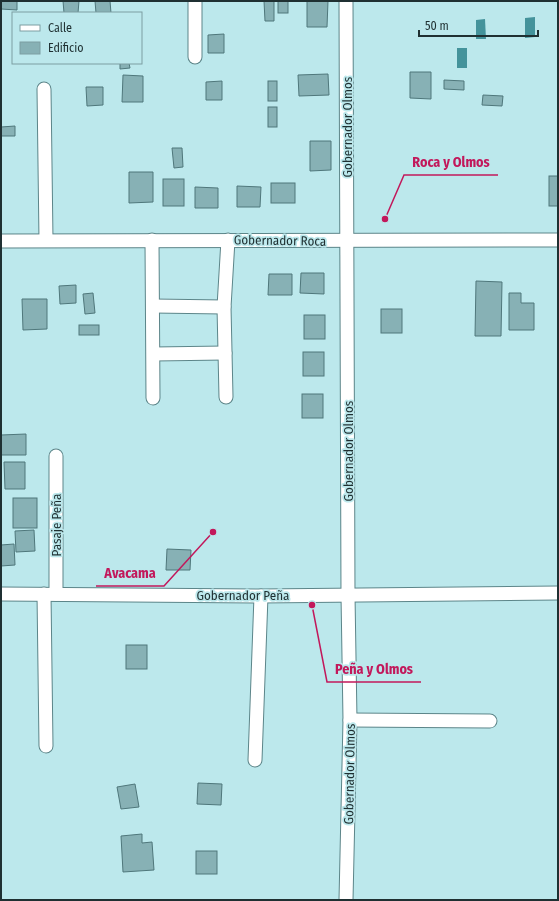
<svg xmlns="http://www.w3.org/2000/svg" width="559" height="901" font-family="'Fira Sans Condensed',sans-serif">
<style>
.water{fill:#44939b}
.building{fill:#87b1b5;stroke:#4f777b}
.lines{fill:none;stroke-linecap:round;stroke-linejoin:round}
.minor-casing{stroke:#5c8589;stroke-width:15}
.minor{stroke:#fff;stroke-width:13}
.labels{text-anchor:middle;stroke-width:3.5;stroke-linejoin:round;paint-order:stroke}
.street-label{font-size:13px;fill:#1f3032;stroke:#bce8ec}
.leader{fill:none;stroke:#c2185b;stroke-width:1.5}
.callout-dot{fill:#c2185b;stroke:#bce8ec;stroke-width:1.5}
.callout-label{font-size:14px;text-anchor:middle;font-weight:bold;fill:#c2185b;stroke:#bce8ec;stroke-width:3.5;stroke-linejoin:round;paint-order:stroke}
</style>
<rect width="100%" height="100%" fill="#bce8ec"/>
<!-- water -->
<g class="water">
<path d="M 535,17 L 535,37 L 525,38 L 525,18 Z"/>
<path d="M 485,19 L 486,39 L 476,39 L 476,20 Z"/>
<rect x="457" y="48" width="10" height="20"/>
</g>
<!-- building -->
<g class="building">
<path d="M 1,1 L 17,1 L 17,10 L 1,9 Z"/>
<path d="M 63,1 L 79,1 L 78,13 L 64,13 Z"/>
<path d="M 95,1 L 110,1 L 111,13 L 96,13 Z"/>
<path d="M 264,1 L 274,1 L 274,21 L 265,21 Z"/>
<rect x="278" y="1" width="10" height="12"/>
<path d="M 307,1 L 328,1 L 327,27 L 307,27 Z"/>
<path d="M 224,34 L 224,53 L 208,53 L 208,35 Z"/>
<path d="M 120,63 L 129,63 L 130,68 L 120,69 Z"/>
<path d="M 410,72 L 431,72 L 431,99 L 410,98 Z"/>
<path d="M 328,74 L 329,95 L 299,96 L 298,75 Z"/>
<path d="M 123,75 L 143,76 L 143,102 L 122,102 Z"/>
<path d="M 444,80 L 464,81 L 464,90 L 444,89 Z"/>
<path d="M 222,81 L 222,100 L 206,100 L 206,82 Z"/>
<rect x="268" y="81" width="9" height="20"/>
<path d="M 86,87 L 103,87 L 103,105 L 87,106 Z"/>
<path d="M 483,95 L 503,96 L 502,106 L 482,105 Z"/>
<rect x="268" y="107" width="9" height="20"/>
<path d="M 15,126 L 15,136 L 1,136 L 1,127 Z"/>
<path d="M 310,141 L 331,141 L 331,170 L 310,171 Z"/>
<path d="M 172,148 L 182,148 L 183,167 L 174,168 Z"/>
<path d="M 129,172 L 153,172 L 153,202 L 129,203 Z"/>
<rect x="549" y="176" width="9" height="30"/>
<rect x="163" y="179" width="21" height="27"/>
<rect x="271" y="183" width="24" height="20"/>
<path d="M 237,186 L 261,187 L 260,207 L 237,207 Z"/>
<path d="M 195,187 L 218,188 L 218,208 L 195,208 Z"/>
<path d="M 301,273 L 324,273 L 324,294 L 300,293 Z"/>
<path d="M 269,274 L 292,274 L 292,295 L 268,295 Z"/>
<path d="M 476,281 L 502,282 L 501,336 L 475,336 Z"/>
<path d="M 76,285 L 76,303 L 60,304 L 59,286 Z"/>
<path d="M 93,293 L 95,313 L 85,314 L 83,294 Z"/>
<path d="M 509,293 L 521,293 L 521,303 L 534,303 L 534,330 L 509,330 Z"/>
<path d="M 22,299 L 47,299 L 47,329 L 23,330 Z"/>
<rect x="381" y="309" width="21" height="24"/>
<rect x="304" y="315" width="21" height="24"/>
<rect x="79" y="325" width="20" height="10"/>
<rect x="303" y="352" width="21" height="24"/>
<rect x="302" y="394" width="21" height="24"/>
<path d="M 26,434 L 26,455 L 1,455 L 1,435 Z"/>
<path d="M 4,462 L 25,462 L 25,489 L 5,489 Z"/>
<rect x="13" y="498" width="24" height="30"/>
<path d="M 34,530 L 35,551 L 16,552 L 15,531 Z"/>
<path d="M 14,544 L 15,565 L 1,566 L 1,545 Z"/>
<path d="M 167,549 L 191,550 L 190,570 L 166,570 Z"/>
<rect x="126" y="645" width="21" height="24"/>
<path d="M 198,783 L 222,784 L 221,805 L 197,804 Z"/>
<path d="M 135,784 L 139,807 L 121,809 L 117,787 Z"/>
<path d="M 142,834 L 142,843 L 152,842 L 154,870 L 123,872 L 121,836 Z"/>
<rect x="196" y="851" width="21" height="23"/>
</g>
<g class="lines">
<!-- minor casing -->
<g class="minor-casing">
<g id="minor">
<path d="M 346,1 L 348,595 L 350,720 L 346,900"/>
<path d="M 195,57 L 195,1"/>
<path d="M 44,89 L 46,240"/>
<path d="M 152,240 L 153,398"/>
<path d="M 1,241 L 558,240"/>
<path d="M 153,306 L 224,307"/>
<path d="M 154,354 L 225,353"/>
<path d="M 226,397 L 224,307 L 228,240"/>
<path d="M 56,456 L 56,594"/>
<path d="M 1,594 L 261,596 L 558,593"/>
<path d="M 44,594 L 46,746"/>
<path d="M 350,720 L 490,721"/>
<path d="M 255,760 L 261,596"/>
</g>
</g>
<!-- minor -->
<use href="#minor" class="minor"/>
</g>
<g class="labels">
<!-- street labels -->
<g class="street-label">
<text transform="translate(347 127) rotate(-90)" y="5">Gobernador Olmos</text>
<text transform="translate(280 240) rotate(1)" y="5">Gobernador Roca</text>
<text transform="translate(348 451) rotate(-90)" y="5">Gobernador Olmos</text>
<text transform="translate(56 525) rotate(-90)" y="5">Pasaje Peña</text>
<text x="243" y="600">Gobernador Peña</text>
<text transform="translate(349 774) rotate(-89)" y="5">Gobernador Olmos</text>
</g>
</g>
<!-- callouts -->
<path class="leader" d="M385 219L404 175H498M213 532L164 586H96M312 605L327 682H421"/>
<g class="callout-dot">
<circle cx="385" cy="219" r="4"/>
<circle cx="213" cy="532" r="4"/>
<circle cx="312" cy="605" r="4"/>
</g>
<g class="callout-label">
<text x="451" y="167">Roca y Olmos</text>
<text x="130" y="578">Avacama</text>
<text x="374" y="674">Peña y Olmos</text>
</g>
<!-- border -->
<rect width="559" height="901" fill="none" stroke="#1f3032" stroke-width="4"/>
<!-- legend -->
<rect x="12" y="12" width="130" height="52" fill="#bce8ec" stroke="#7d9ea2"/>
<rect x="20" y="25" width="20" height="6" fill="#ffffff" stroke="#7d9ea2"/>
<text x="48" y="32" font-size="12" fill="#1f3032">Calle</text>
<rect x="20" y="42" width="20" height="12" fill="#87b1b5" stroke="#7d9ea2"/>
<text x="48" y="52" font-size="12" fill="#1f3032">Edificio</text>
<!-- scale -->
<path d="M419 30v6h119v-6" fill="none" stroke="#1f3032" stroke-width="2"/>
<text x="425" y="30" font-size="12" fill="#1f3032" stroke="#bce8ec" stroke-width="3" paint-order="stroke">50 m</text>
</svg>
